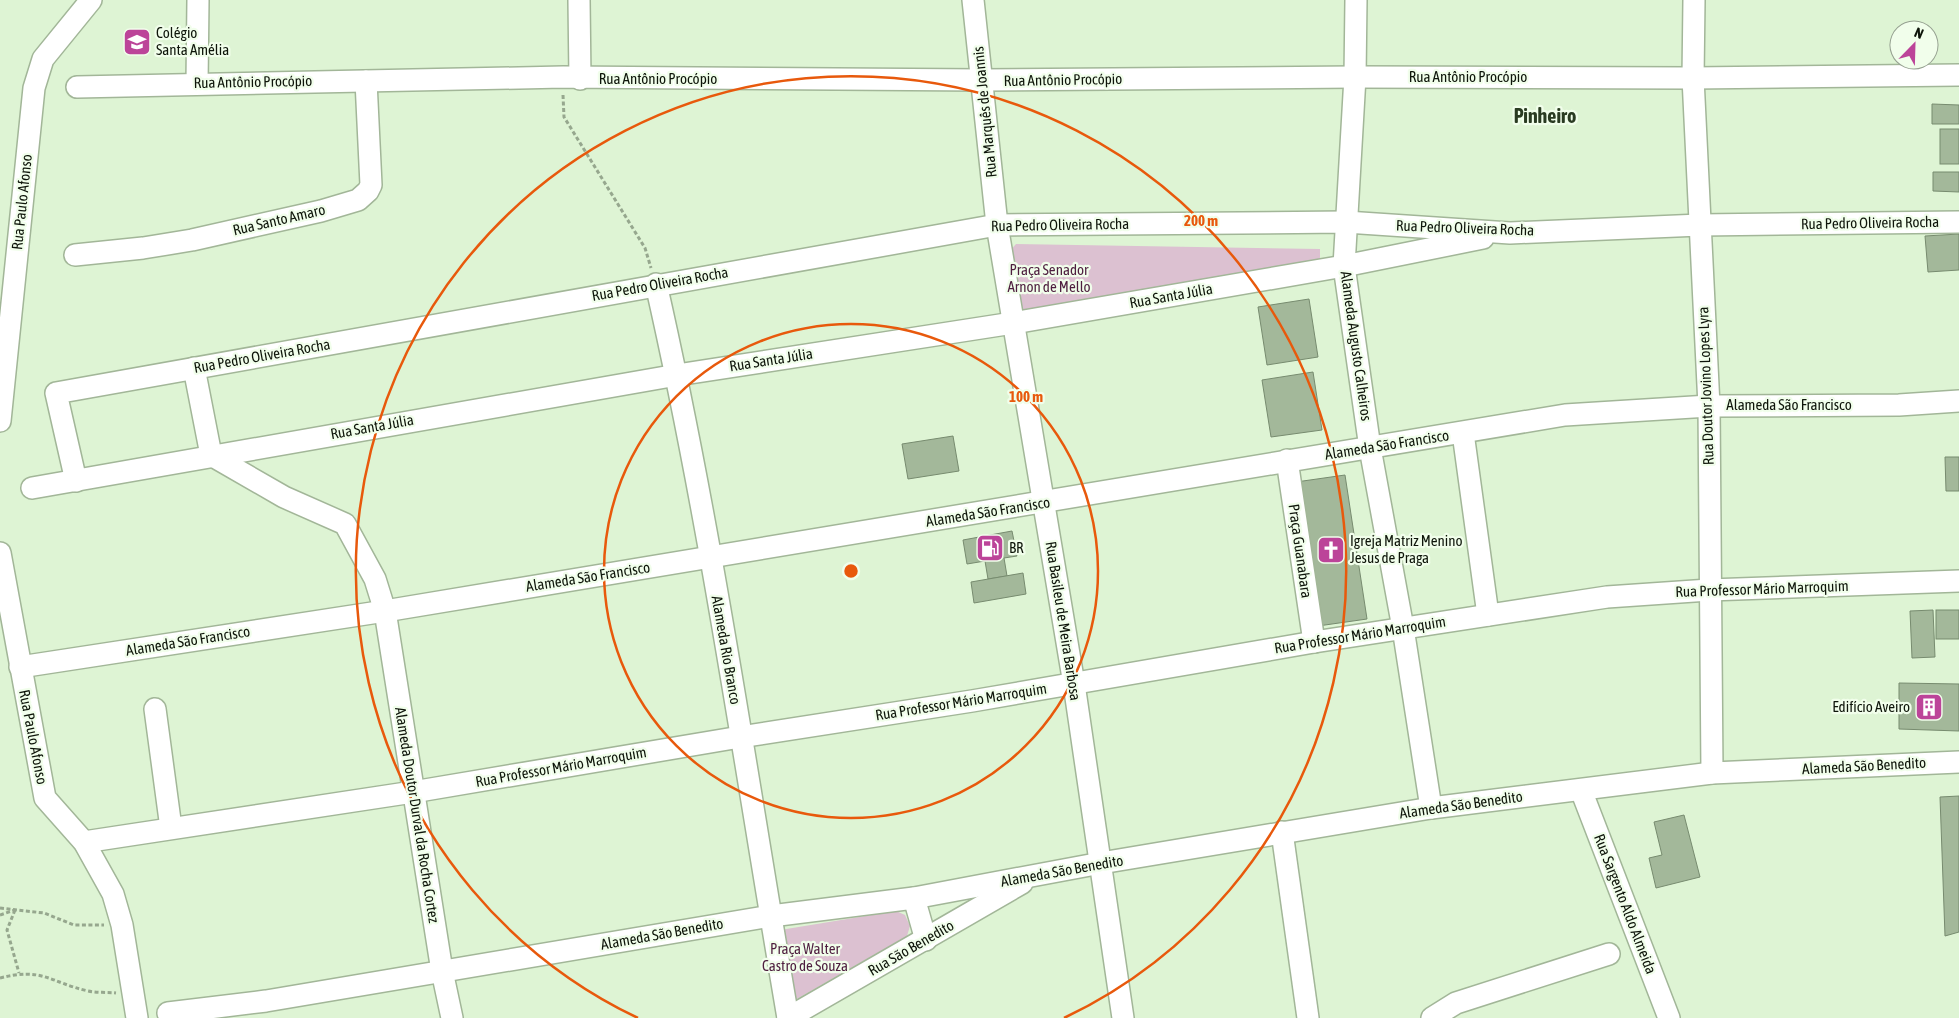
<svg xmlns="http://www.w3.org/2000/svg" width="1959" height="1018" font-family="'Asap Condensed',sans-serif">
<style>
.green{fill:#dcc1d1}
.building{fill:#a3b89a;stroke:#778b6f}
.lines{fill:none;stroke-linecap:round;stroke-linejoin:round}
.minor-casing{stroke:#a2b698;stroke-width:24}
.path{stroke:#96a78e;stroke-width:3;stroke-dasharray:4 2.5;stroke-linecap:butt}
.minor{stroke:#fff;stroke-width:21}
.ring{fill:none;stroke:#e8590c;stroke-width:2.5}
.labels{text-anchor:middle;stroke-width:4.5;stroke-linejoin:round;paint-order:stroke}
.poi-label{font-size:15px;fill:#0e150a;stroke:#f1feeb;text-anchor:start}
.street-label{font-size:15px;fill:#0e150a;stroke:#f1feeb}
.park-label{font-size:15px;fill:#4e1e3f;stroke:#f1feeb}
.district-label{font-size:20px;font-weight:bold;fill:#2a3b22;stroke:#f1feeb}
.centre{fill:#e8590c;stroke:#f1feeb;stroke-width:2.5}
.ring-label{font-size:15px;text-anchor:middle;font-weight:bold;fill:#e8590c;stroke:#f1feeb;stroke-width:4.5;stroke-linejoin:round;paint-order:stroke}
</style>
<rect width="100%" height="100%" fill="#def4d4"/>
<!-- green -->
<g class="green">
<path d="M 1016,244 L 1320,249 L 1320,276 L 1020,312 L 1009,252 Z"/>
<path d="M 896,911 L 905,915 L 910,926 L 907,936 L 788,1004 L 768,932 Z"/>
</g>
<!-- building -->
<g class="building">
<path d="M 1932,104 L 1959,105 L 1959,124 L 1932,124 Z"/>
<rect x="1940" y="129" width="19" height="35"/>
<path d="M 1933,172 L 1959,172 L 1959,192 L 1933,191 Z"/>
<path d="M 1959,234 L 1959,270 L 1928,272 L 1925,236 Z"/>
<path d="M 1309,299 L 1318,357 L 1267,365 L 1258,307 Z"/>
<path d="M 1313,372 L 1322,430 L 1271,437 L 1262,380 Z"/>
<path d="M 953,436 L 959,471 L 908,479 L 902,444 Z"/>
<path d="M 1945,457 L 1959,457 L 1959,491 L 1946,491 Z"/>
<path d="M 1345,475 L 1367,619 L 1318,626 L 1296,482 Z"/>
<path d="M 1012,531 L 1017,556 L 1004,558 L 1007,576 L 988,579 L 985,561 L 967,564 L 963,540 Z"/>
<path d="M 1023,573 L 1026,594 L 974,603 L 971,582 Z"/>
<path d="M 1933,610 L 1935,657 L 1912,658 L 1910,611 Z"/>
<rect x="1936" y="610" width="23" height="29"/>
<path d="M 1899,683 L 1959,684 L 1959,731 L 1899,729 Z"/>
<path d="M 1959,796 L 1959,932 L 1945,936 L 1940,797 Z"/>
<path d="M 1684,815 L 1700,877 L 1656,888 L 1649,858 L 1662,855 L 1654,822 Z"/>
</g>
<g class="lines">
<!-- minor casing -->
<g class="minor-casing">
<g id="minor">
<path d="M 579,0 L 580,79"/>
<path d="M 973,0 L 997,225 L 1074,684 L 1123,1018"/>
<path d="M 1356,0 L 1355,77 L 1344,266 L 1370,448 L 1403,628 L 1431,808"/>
<path d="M 1694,0 L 1693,78 L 1709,406 L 1712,773"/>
<path d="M 197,83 L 198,0"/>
<path d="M 77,87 L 563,77 L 983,80 L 1355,77 L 1693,78 L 1959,75"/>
<path d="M 75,255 L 143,248 L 192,240 L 321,211 L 358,200 L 368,191 L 371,185 L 366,81"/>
<path d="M 656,284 C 711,526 746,773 788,1018"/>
<path d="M 194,368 L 211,455 L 284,497 L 345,524 L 375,579 L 385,611 L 442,971 L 452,1018"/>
<path d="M 0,421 L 34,88 L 43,59 L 91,0"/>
<path d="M 1463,433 L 1488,615"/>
<path d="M 1287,460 L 1314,642"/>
<path d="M 76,481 L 56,393 L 997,225 L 1346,222 L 1510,233 L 1700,225 L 1959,222"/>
<path d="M 32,488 L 677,375 L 1013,323 L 1344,266 L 1483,238"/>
<path d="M 0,553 L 45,798 L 84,842 L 113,894 L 122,925 L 137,1018"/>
<path d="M 20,667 L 385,611 L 1565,415 L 1709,406 L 1899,405 L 1959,401"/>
<path d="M 155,709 L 171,828"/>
<path d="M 1581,790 L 1669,1018"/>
<path d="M 1282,832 L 1308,1018"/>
<path d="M 84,842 L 413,792 L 740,737 L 972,701 L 1314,642 L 1607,597 L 1709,590 L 1959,581"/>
<path d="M 914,898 L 926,940"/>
<path d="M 168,1013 L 266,1001 L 771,916 L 914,898 L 1101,863 L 1431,808 L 1712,773 L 1959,762"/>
<path d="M 788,1018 L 1022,883"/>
<path d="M 1432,1018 L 1456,1003 L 1609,954"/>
</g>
</g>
<!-- path -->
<g class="path">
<path d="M 563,95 L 564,117 L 645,248 L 651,268"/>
<path d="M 0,908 L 44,913 L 74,925 L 104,925"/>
<path d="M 15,910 L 7,930 L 19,973"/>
<path d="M 0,915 L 15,910"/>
<path d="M 0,978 C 43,967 49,982 88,991 C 97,993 107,992 116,993"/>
</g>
<!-- minor -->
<use href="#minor" class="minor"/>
</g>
<!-- distance rings -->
<g class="ring">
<circle cx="851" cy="571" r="247"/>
<path d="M638 1018A495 495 0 1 1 1064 1018"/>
</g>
<!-- icons -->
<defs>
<g id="school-square" transform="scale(1.4375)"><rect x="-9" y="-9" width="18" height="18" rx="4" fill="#bc4499" stroke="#f1feeb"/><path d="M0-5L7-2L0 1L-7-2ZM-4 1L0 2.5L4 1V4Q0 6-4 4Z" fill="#fff"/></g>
<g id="fuel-square" transform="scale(1.4375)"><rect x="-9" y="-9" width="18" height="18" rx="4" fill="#bc4499" stroke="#f1feeb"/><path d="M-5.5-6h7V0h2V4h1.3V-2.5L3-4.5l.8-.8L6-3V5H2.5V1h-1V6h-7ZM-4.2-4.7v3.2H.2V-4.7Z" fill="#fff"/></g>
<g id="church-square" transform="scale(1.4375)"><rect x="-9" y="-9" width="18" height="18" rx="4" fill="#bc4499" stroke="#f1feeb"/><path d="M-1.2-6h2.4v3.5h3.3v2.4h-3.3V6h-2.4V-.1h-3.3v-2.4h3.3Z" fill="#fff"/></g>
<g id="building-square" transform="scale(1.4375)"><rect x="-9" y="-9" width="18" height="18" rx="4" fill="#bc4499" stroke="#f1feeb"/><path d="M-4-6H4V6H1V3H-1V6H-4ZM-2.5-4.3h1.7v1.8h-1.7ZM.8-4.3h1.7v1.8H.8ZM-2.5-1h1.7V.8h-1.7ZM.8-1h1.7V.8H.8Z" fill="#fff"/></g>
</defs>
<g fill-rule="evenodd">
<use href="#school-square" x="137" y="42"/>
<use href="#fuel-square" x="990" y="548"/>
<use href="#church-square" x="1331" y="550"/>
<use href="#building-square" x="1929" y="707"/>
</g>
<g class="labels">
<!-- poi labels -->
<g class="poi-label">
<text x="156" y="38">Colégio<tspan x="156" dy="17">Santa Amélia</tspan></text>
<text x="1350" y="546">Igreja Matriz Menino<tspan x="1350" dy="17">Jesus de Praga</tspan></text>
<text x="1009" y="553">BR</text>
<text x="1910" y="712" text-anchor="end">Edifício Aveiro</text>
</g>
<!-- street labels -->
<g class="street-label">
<text x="1468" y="82">Rua Antônio Procópio</text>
<text x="658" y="84">Rua Antônio Procópio</text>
<text transform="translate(1063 80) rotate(-1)" y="5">Rua Antônio Procópio</text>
<text transform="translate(253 82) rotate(-1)" y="5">Rua Antônio Procópio</text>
<text transform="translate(985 112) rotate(-96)" y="5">Rua Marquês de Joannis</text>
<text transform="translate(22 202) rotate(-84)" y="5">Rua Paulo Afonso</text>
<text transform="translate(279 220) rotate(-13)" y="5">Rua Santo Amaro</text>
<text transform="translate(1870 223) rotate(-1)" y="5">Rua Pedro Oliveira Rocha</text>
<text transform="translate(1060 225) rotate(-1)" y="5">Rua Pedro Oliveira Rocha</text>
<text transform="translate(1465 228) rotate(2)" y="5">Rua Pedro Oliveira Rocha</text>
<text transform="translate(660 284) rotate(-10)" y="5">Rua Pedro Oliveira Rocha</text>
<text transform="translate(1171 296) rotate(-10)" y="5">Rua Santa Júlia</text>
<text transform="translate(1356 346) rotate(82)" y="5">Alameda Augusto Calheiros</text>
<text transform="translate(262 356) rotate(-10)" y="5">Rua Pedro Oliveira Rocha</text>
<text transform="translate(771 360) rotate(-9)" y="5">Rua Santa Júlia</text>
<text transform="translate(1706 386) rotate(-92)" y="5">Rua Doutor Jovino Lopes Lyra</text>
<text x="1789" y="410">Alameda São Francisco</text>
<text transform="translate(372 427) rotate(-10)" y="5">Rua Santa Júlia</text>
<text transform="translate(1387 445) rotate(-9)" y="5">Alameda São Francisco</text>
<text transform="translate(988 512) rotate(-9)" y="5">Alameda São Francisco</text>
<text transform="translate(1300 551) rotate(82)" y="5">Praça Guanabara</text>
<text transform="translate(588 577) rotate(-9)" y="5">Alameda São Francisco</text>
<text transform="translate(1762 589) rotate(-2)" y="5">Rua Professor Mário Marroquim</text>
<text transform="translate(1063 621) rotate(81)" y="5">Rua Basileu de Meira Barbosa</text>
<text transform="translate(1360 635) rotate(-9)" y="5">Rua Professor Mário Marroquim</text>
<text transform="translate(188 641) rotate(-9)" y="5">Alameda São Francisco</text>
<text transform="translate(726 650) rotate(80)" y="5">Alameda Rio Branco</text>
<text transform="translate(961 702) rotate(-9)" y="5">Rua Professor Mário Marroquim</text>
<text transform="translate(33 737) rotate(79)" y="5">Rua Paulo Afonso</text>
<text transform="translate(1864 766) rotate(-3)" y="5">Alameda São Benedito</text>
<text transform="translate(561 767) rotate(-10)" y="5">Rua Professor Mário Marroquim</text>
<text transform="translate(1461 805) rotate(-8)" y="5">Alameda São Benedito</text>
<text transform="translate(417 815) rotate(81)" y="5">Alameda Doutor Durval da Rocha Cortez</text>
<text transform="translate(1062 871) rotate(-10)" y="5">Alameda São Benedito</text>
<text transform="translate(1625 904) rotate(69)" y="5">Rua Sargento Aldo Almeida</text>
<text transform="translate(662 934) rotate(-10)" y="5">Alameda São Benedito</text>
<text transform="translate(911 948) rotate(-30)" y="5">Rua São Benedito</text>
</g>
<!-- park labels -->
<g class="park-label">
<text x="1049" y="275">Praça Senador<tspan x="1049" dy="17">Arnon de Mello</tspan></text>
<text x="805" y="954">Praça Walter<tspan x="805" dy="17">Castro de Souza</tspan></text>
</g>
<!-- district labels -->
<g class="district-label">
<text x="1545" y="123">Pinheiro</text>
</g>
</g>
<circle cx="851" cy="571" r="8" class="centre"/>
<g class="ring-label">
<text x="1201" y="226">200 m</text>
<text x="1026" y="402">100 m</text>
</g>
<!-- north arrow -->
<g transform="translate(1914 45) rotate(23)"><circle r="24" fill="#f1feeb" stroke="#96a191"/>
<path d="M0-4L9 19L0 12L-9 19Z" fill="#bc4499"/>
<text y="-8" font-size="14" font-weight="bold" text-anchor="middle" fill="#0e150a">N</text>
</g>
</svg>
